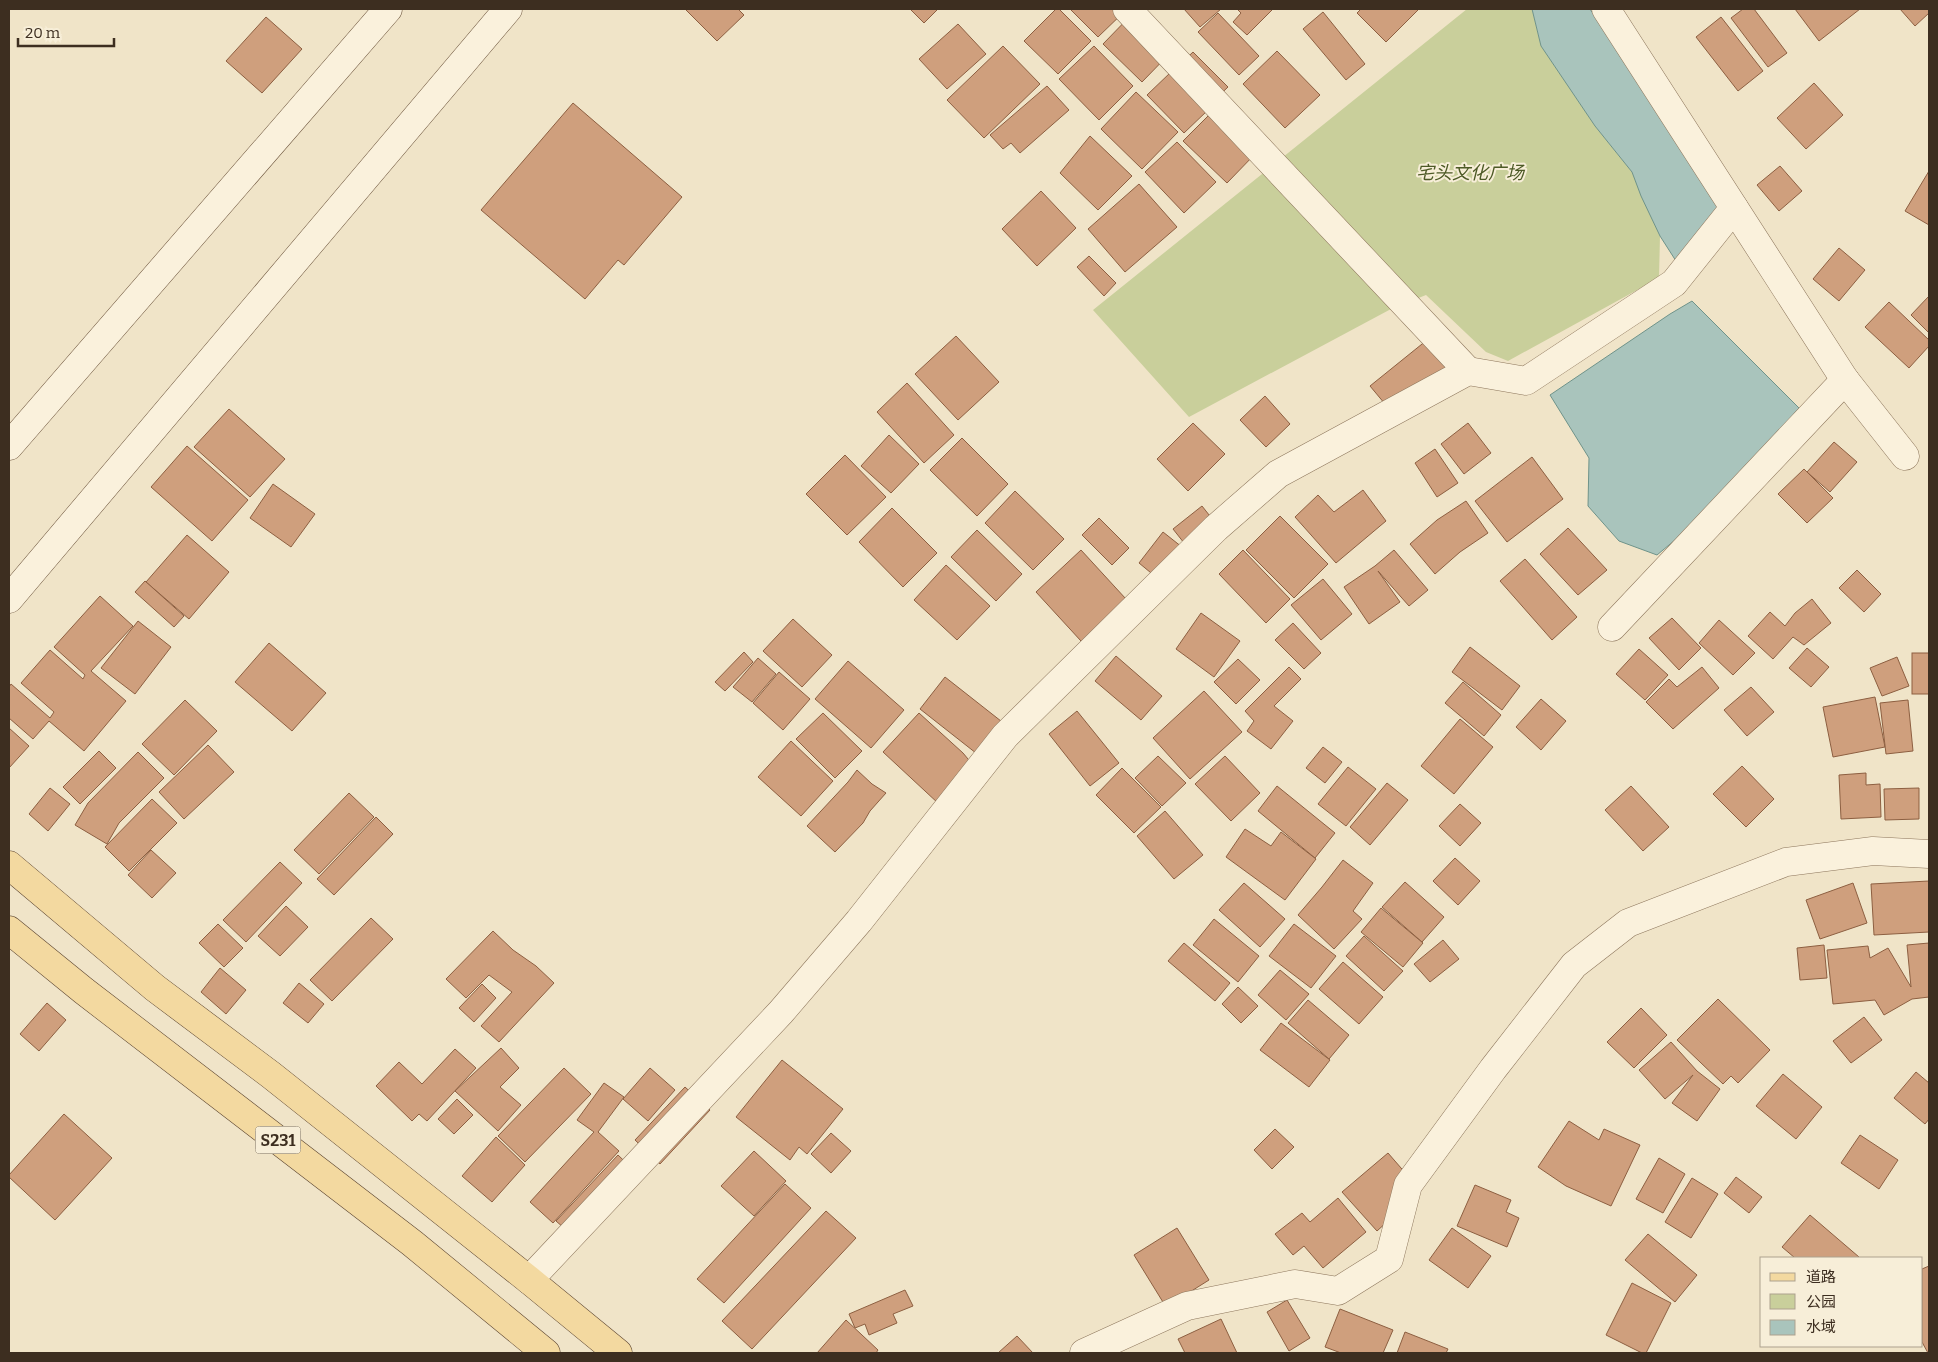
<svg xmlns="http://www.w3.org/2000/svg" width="1938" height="1362" font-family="Bitter,'Noto Sans SC',serif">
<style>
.green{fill:#c9cf9b}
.water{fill:#a9c4bc;stroke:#6f938a}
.building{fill:#cf9f7d;stroke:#8d5f41}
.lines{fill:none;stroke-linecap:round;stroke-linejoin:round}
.street-casing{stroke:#8d765c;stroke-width:29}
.secondary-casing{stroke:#6f573f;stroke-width:29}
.primary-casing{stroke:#5b4430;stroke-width:29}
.street{stroke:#faf1dc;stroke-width:28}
.secondary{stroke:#faf1dc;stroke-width:28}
.primary{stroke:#f3d9a0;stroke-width:28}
.labels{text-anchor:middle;stroke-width:4;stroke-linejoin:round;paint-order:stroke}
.shield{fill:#f7eed8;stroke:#756857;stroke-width:1}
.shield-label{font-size:16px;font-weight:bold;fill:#3d2e20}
.park-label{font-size:18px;font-style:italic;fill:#4d5a26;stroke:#f7eed8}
</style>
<rect width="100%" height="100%" fill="#f0e4c8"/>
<!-- green -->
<path class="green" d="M 1467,9 L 1532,9 L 1541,46 L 1595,126 L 1632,172 L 1660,236 L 1659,278 L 1508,361 L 1486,352 L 1426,295 L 1391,309 L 1189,417 L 1093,310 Z"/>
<!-- water -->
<g class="water">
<path d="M 1532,9 L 1590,9 L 1722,210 L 1676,261 L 1660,236 L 1641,196 L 1632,172 L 1595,126 L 1541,46 Z"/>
<path d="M 1692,301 L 1799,408 C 1755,460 1710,513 1657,555 L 1619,541 L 1588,506 L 1589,458 L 1550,395 L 1670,314 Z"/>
</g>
<!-- building -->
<g class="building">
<path d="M 685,9 L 738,9 L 744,15 L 717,41 Z"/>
<path d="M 910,9 L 938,9 L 924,23 Z"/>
<path d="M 1056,9 L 1059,9 L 1091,41 L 1058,74 L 1024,41 Z"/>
<path d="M 1070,9 L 1127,9 L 1098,37 Z"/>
<path d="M 1184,9 L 1221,9 L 1200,27 Z"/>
<path d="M 1237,9 L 1273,9 L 1247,35 L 1233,22 L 1241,13 Z"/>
<path d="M 1361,9 L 1419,9 L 1386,42 L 1357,13 Z"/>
<path d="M 1743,9 L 1754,9 L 1787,53 L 1768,67 L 1731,18 Z"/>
<path d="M 1795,9 L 1860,9 L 1819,41 Z"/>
<path d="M 1900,9 L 1929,9 L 1929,13 L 1915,26 Z"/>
<path d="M 1136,10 L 1175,48 L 1142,82 L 1103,44 Z"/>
<path d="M 1323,12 L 1365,64 L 1346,80 L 1303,29 Z"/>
<path d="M 1218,13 L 1259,56 L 1239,75 L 1198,32 Z"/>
<path d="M 266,17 L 302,49 L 262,93 L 226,61 Z"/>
<path d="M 1721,17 L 1763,71 L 1738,91 L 1696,37 Z"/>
<path d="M 958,24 L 986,54 L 947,89 L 919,59 Z"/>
<path d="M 1003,46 L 1040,84 L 984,138 L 947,100 Z"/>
<path d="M 1094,46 L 1133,86 L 1099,120 L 1059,79 Z"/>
<path d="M 1277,51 L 1320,95 L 1285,128 L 1243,84 Z"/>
<path d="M 1193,52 L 1228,87 L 1208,106 L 1174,70 Z"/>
<path d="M 1171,72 L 1208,110 L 1184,133 L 1147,95 Z"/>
<path d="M 1814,83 L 1843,115 L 1806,149 L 1777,118 Z"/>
<path d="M 1047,86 L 1069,110 L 1020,153 L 1011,143 L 1003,149 L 990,135 Z"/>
<path d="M 1136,92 L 1178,132 L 1142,169 L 1101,129 Z"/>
<path d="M 573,103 L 682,197 L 624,265 L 618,260 L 585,299 L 481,210 Z"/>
<path d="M 1213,111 L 1256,153 L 1227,183 L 1183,141 Z"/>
<path d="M 1090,136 L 1132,176 L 1098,210 L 1060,173 Z"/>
<path d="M 1177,142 L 1216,182 L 1184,213 L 1145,172 Z"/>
<path d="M 1780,166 L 1802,191 L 1779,211 L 1757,185 Z"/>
<path d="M 1929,171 L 1929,225 L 1905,211 Z"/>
<path d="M 1139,184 L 1177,227 L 1125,272 L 1088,229 Z"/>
<path d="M 1041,191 L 1076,228 L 1037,266 L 1002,229 Z"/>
<path d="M 1839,248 L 1865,270 L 1839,301 L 1813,279 Z"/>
<path d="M 1089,256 L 1116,283 L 1104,296 L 1077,267 Z"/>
<path d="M 1929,296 L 1929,333 L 1911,315 Z"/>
<path d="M 1889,302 L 1929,340 L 1929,346 L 1909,368 L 1865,327 Z"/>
<path d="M 956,336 L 999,382 L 958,420 L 915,374 Z"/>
<path d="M 1427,340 L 1452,370 L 1395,416 L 1370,386 Z"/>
<path d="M 907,383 L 954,435 L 924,463 L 877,412 Z"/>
<path d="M 1265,396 L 1290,424 L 1266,447 L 1240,420 Z"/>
<path d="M 229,409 L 285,459 L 250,497 L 194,447 Z"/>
<path d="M 1193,423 L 1225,454 L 1188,491 L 1157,459 Z"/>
<path d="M 1468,423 L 1491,453 L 1464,474 L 1441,444 Z"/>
<path d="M 889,435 L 919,464 L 891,493 L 861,466 Z"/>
<path d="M 962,438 L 1008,484 L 977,516 L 930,470 Z"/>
<path d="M 1834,442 L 1857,462 L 1830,492 L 1807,472 Z"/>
<path d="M 187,446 L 248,500 L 212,541 L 151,487 Z"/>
<path d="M 1435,449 L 1458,483 L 1437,497 L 1415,463 Z"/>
<path d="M 845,455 L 886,497 L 847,535 L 806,494 Z"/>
<path d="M 1532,457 L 1563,499 L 1507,542 L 1475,501 Z"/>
<path d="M 1804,469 L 1833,498 L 1807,523 L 1778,494 Z"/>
<path d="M 273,484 L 315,514 L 291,547 L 250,518 Z"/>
<path d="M 1363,490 L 1386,521 L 1336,563 L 1295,517 L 1318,495 L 1334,512 Z"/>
<path d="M 1015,491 L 1064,539 L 1033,570 L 985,523 Z"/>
<path d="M 1466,501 L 1488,533 L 1460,552 L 1435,574 L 1410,544 L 1437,520 Z"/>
<path d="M 1202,506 L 1221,530 L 1192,553 L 1173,529 Z"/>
<path d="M 892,508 L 937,553 L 903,587 L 859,542 Z"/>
<path d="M 1280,516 L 1328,564 L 1294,598 L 1246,550 Z"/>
<path d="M 1099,518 L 1129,548 L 1112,565 L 1082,535 Z"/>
<path d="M 1568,528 L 1607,570 L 1578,595 L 1540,554 Z"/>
<path d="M 977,530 L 1022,574 L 996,601 L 951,557 Z"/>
<path d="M 1163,532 L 1187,551 L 1162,582 L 1139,563 Z"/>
<path d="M 187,535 L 229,572 L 189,619 L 146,582 Z"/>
<path d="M 1081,550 L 1137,611 L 1092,653 L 1036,592 Z"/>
<path d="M 1243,550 L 1290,599 L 1266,623 L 1219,574 Z"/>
<path d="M 1394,550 L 1428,590 L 1409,606 L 1378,571 L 1400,602 L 1369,624 L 1344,587 L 1375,566 Z"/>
<path d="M 1525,559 L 1577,617 L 1552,640 L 1500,581 Z"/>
<path d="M 946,565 L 990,606 L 957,640 L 914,600 Z"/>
<path d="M 1857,570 L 1881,594 L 1864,612 L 1839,588 Z"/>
<path d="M 1323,579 L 1352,614 L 1321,640 L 1291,605 Z"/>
<path d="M 145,581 L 184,616 L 174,627 L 135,592 Z"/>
<path d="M 100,596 L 133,626 L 91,671 L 126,701 L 84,751 L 49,721 L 33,739 L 9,718 L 9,687 L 11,684 L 50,718 L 54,712 L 21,683 L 50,650 L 83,679 L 85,675 L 54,647 Z"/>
<path d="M 1812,599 L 1831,623 L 1804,645 L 1793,637 L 1773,659 L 1748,636 L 1770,612 L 1785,626 L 1795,613 Z"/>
<path d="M 1201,613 L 1240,641 L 1214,677 L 1176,649 Z"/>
<path d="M 1672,618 L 1701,648 L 1679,670 L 1649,638 Z"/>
<path d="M 793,619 L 832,655 L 802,687 L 763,651 Z"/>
<path d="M 1719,620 L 1755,653 L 1733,675 L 1699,643 Z"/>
<path d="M 138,621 L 171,647 L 135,694 L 101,668 Z"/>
<path d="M 1293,623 L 1321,653 L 1304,669 L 1275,640 Z"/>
<path d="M 269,643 L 326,693 L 292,731 L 235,682 Z"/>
<path d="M 1470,647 L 1520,686 L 1502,710 L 1452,672 Z"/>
<path d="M 1807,648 L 1829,667 L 1811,687 L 1789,668 Z"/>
<path d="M 1639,649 L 1668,675 L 1645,700 L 1616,674 Z"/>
<path d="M 744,652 L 753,662 L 725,691 L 715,682 Z"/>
<rect x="1912" y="653" width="17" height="41"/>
<path d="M 1116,656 L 1162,696 L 1141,720 L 1095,681 Z"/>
<path d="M 1897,657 L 1909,686 L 1882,696 L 1870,668 Z"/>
<path d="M 758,658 L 776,674 L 752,702 L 733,687 Z"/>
<path d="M 1238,659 L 1260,680 L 1236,704 L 1214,682 Z"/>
<path d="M 848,661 L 904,710 L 871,748 L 815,699 Z"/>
<path d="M 1289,667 L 1301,679 L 1274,706 L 1293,721 L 1271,749 L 1247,731 L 1254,721 L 1245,711 Z"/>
<path d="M 1702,667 L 1719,688 L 1673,729 L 1646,702 L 1669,679 L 1677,687 Z"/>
<path d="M 779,672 L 810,699 L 783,730 L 753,703 Z"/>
<path d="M 945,677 L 1006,725 L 981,757 L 920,709 Z"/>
<path d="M 1463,682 L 1501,715 L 1484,736 L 1445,703 Z"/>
<path d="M 1751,687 L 1774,712 L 1747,736 L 1724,710 Z"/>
<path d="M 1204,691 L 1242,732 L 1190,779 L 1153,738 Z"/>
<path d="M 1875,697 L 1885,747 L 1833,757 L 1823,707 Z"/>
<path d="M 1541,699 L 1566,721 L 1541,750 L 1516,727 Z"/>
<path d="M 185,700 L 217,731 L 174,775 L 142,744 Z"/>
<path d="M 1908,700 L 1913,751 L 1886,754 L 1880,703 Z"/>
<path d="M 1077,711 L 1119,763 L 1090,786 L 1049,734 Z"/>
<path d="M 823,713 L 862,751 L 835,778 L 796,739 Z"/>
<path d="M 919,713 L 963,753 L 978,771 L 939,804 L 883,752 Z"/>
<path d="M 1460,719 L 1493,747 L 1454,794 L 1421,766 Z"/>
<path d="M 9,728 L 29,746 L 9,768 Z"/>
<path d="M 791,741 L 833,781 L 801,816 L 758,777 Z"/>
<path d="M 208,745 L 234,772 L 184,819 L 159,792 Z"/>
<path d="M 1323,747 L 1342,762 L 1325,783 L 1306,768 Z"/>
<path d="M 99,751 L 116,768 L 80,804 L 63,787 Z"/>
<path d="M 138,752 L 164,778 L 119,823 L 107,844 L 75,825 L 88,803 Z"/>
<path d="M 1158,756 L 1186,783 L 1162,806 L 1135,778 Z"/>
<path d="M 1225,756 L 1260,793 L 1231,821 L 1195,784 Z"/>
<path d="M 1742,766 L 1774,799 L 1746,827 L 1713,794 Z"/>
<path d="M 1348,767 L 1376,789 L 1346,826 L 1318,804 Z"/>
<path d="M 1122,768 L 1161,807 L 1134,833 L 1096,795 Z"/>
<path d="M 857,770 L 872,784 L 886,793 L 870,811 L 863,823 L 835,852 L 807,826 L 848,782 Z"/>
<path d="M 1866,773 L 1866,785 L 1880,784 L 1881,817 L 1841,819 L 1839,775 Z"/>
<path d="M 1387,783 L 1408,800 L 1370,845 L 1350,827 Z"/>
<path d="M 1277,786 L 1335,833 L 1315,858 L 1258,811 Z"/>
<path d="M 1631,786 L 1669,827 L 1643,851 L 1605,810 Z"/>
<path d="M 50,788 L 70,804 L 48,831 L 29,814 Z"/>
<path d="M 1919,788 L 1919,819 L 1885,820 L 1884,789 Z"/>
<path d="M 349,793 L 374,817 L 319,874 L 294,850 Z"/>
<path d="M 152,799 L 177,823 L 129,871 L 105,847 Z"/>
<path d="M 1460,804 L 1481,823 L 1460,846 L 1439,826 Z"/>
<path d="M 1165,811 L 1203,855 L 1174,879 L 1137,836 Z"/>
<path d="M 376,817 L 393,834 L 334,895 L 317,879 Z"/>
<path d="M 1245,829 L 1271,846 L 1281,832 L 1316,859 L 1285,900 L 1226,857 Z"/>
<path d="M 151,850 L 176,873 L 152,898 L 128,875 Z"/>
<path d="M 1455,858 L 1480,881 L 1458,905 L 1433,881 Z"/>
<path d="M 1343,860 L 1373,883 L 1353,911 L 1362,919 L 1334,949 L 1298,915 L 1322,887 Z"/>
<path d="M 280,862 L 302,883 L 246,942 L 223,920 Z"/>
<path d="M 1929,881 L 1929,932 L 1874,935 L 1871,884 Z"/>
<path d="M 1405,882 L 1444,917 L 1422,942 L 1382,907 Z"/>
<path d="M 1244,883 L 1285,919 L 1260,947 L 1219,910 Z"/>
<path d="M 1853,883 L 1867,923 L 1820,939 L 1806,900 Z"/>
<path d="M 286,906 L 308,927 L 280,956 L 258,936 Z"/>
<path d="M 1381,908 L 1423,943 L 1403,967 L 1361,932 Z"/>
<path d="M 371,918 L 393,939 L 332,1001 L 310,980 Z"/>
<path d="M 1214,919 L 1259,956 L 1238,982 L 1193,945 Z"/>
<path d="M 218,924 L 243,948 L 224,967 L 199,943 Z"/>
<path d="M 1294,924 L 1336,956 L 1311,988 L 1269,956 Z"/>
<path d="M 493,931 L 513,950 L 536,966 L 554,983 L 499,1042 L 481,1026 L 512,992 L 489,975 L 466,998 L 446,979 Z"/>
<path d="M 1364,936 L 1403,971 L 1384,991 L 1346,956 Z"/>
<path d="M 1443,940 L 1459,959 L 1430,982 L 1414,964 Z"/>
<path d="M 1184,943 L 1230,983 L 1215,1001 L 1168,961 Z"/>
<path d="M 1929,943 L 1929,997 L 1912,999 L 1884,1015 L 1875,1000 L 1833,1004 L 1827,950 L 1868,946 L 1870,958 L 1888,948 L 1911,987 L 1907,945 Z"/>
<path d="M 1824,945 L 1827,978 L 1800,980 L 1797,948 Z"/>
<path d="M 1343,962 L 1383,997 L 1359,1024 L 1319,989 Z"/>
<path d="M 220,968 L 246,990 L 226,1014 L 201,992 Z"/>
<path d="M 1280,970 L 1309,994 L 1286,1020 L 1258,995 Z"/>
<path d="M 299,983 L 324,1004 L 308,1023 L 283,1003 Z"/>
<path d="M 482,984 L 496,998 L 474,1022 L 459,1008 Z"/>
<path d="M 1238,987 L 1258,1006 L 1241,1023 L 1222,1004 Z"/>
<path d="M 1718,999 L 1770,1050 L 1738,1083 L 1731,1076 L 1723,1084 L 1677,1040 Z"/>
<path d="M 1308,1000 L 1349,1035 L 1329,1059 L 1288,1023 Z"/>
<path d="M 47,1003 L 66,1020 L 39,1051 L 20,1034 Z"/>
<path d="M 1641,1008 L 1667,1035 L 1634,1068 L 1607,1042 Z"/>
<path d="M 1864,1017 L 1882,1040 L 1851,1063 L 1833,1041 Z"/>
<path d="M 1281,1023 L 1330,1060 L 1309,1087 L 1260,1050 Z"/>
<path d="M 1671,1042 L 1697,1071 L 1720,1089 L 1697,1121 L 1672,1103 L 1693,1075 L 1665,1099 L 1639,1070 Z"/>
<path d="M 501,1048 L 519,1068 L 500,1087 L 521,1105 L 498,1131 L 455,1091 Z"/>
<path d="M 455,1049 L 476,1068 L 427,1121 L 419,1114 L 412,1121 L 376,1086 L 399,1062 L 422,1084 Z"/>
<path d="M 782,1060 L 843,1109 L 807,1154 L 799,1147 L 790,1160 L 736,1117 Z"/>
<path d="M 564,1068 L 591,1094 L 525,1162 L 498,1136 Z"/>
<path d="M 650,1068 L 675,1090 L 648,1121 L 623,1099 Z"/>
<path d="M 1916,1072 L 1929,1083 L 1929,1119 L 1925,1124 L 1894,1098 Z"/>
<path d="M 1783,1074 L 1822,1107 L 1796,1139 L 1756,1106 Z"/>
<path d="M 604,1083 L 624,1097 L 598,1132 L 619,1151 L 553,1223 L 530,1202 L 594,1132 L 577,1120 Z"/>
<path d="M 685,1087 L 710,1110 L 660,1164 L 635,1140 Z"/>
<path d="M 457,1099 L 473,1115 L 454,1134 L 438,1119 Z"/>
<path d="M 64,1114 L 112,1158 L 55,1220 L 9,1177 L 9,1175 Z"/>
<path d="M 1569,1121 L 1599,1140 L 1604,1129 L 1640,1145 L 1611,1206 L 1566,1186 L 1538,1167 Z"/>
<path d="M 1275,1129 L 1294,1147 L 1272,1169 L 1254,1150 Z"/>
<path d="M 831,1133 L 851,1151 L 831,1173 L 811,1154 Z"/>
<path d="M 1860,1135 L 1898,1160 L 1879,1189 L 1841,1163 Z"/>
<path d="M 496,1137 L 525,1165 L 492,1202 L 462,1176 Z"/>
<path d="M 754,1151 L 786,1181 L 754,1216 L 721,1186 Z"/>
<path d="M 1388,1153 L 1421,1191 L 1377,1231 L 1342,1192 Z"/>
<path d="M 618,1155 L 640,1176 L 579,1241 L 556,1221 Z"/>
<path d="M 1659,1158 L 1685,1174 L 1663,1213 L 1636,1199 Z"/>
<path d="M 1736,1177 L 1762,1197 L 1749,1213 L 1724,1193 Z"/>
<path d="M 1692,1178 L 1718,1194 L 1691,1238 L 1665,1222 Z"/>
<path d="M 785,1184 L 811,1208 L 724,1303 L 697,1279 Z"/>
<path d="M 1475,1185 L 1511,1200 L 1506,1212 L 1519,1218 L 1507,1247 L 1457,1226 Z"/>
<path d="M 1338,1198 L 1366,1232 L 1323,1268 L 1304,1246 L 1293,1255 L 1275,1234 L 1302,1213 L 1310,1222 Z"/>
<path d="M 826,1211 L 856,1238 L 752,1349 L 722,1321 Z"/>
<path d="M 1810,1215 L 1859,1257 L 1858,1258 L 1795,1258 L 1782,1247 Z"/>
<path d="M 1177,1228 L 1209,1280 L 1166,1307 L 1134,1255 Z"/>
<path d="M 1452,1228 L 1491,1256 L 1468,1288 L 1429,1260 Z"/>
<path d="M 1648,1234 L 1697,1275 L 1675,1302 L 1625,1260 Z"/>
<path d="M 1929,1266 L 1929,1353 L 1928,1353 L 1922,1342 L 1922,1269 Z"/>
<path d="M 1632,1283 L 1671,1303 L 1646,1353 L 1642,1353 L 1606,1335 Z"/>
<path d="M 905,1290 L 913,1306 L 893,1314 L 897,1323 L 869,1335 L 865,1324 L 855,1328 L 849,1314 Z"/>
<path d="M 1287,1300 L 1310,1338 L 1289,1351 L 1267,1312 Z"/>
<path d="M 1340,1309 L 1393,1330 L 1383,1353 L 1341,1353 L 1325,1347 Z"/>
<path d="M 1221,1319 L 1237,1353 L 1185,1353 L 1178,1339 Z"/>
<path d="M 846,1320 L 878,1350 L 876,1353 L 817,1353 Z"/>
<path d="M 1405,1332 L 1448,1349 L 1446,1353 L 1397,1353 Z"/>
<path d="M 1017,1336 L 1033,1353 L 998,1353 Z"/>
</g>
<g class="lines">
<!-- street casing -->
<g class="street-casing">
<g id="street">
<path d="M 1127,9 L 1468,371"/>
<path d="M 1606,9 L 1845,380 L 1905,456"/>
<path d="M 1612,627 L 1845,380"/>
<path d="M 529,1280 L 781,1012 L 859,921 L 1005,736 L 1216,528 L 1278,474 L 1468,371 L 1526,381 L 1674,283 L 1734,208"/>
<path d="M 1084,1353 L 1187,1306 L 1295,1284 L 1338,1291 L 1389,1259 L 1408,1185 L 1493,1069 L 1574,965 L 1628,923 L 1786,862 L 1873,851 L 1929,854"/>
</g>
</g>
<!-- secondary casing -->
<g class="secondary-casing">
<g id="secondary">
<path d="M 9,446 L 388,9"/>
<path d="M 9,599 L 508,9"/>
</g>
</g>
<!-- primary casing -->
<g class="primary-casing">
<g id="primary">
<path d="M 9,865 L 155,988 L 271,1075 L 529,1280 L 618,1353"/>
<path d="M 9,930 L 84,991 L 412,1243 L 546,1353"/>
</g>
</g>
<!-- street -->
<use href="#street" class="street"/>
<!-- secondary -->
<use href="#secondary" class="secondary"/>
<!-- primary -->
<use href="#primary" class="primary"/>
</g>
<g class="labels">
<!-- shield labels -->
<rect class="shield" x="255.5" y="1126.5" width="45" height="27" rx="4"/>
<g class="shield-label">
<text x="278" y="1146">S231</text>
</g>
<!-- park labels -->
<g class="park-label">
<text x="1470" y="179">宅头文化广场</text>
</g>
</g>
<!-- border -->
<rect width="1938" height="1362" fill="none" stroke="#3d2e20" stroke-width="20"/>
<!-- legend -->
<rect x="1760" y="1257" width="162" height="90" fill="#f7eed8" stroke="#ada18e"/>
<rect x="1770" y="1273" width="25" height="8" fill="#f3d9a0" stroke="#ada18e"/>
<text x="1806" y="1282" font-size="15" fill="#3d2e20">道路</text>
<rect x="1770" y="1294" width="25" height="15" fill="#c9cf9b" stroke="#ada18e"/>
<text x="1806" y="1307" font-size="15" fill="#3d2e20">公园</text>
<rect x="1770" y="1320" width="25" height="15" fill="#a9c4bc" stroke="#ada18e"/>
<text x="1806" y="1332" font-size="15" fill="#3d2e20">水域</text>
<!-- scale -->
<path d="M18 38v8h96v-8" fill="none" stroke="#3d2e20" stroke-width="2.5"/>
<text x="25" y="38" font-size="15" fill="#3d2e20" stroke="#f7eed8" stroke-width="4" paint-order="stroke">20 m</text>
</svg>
